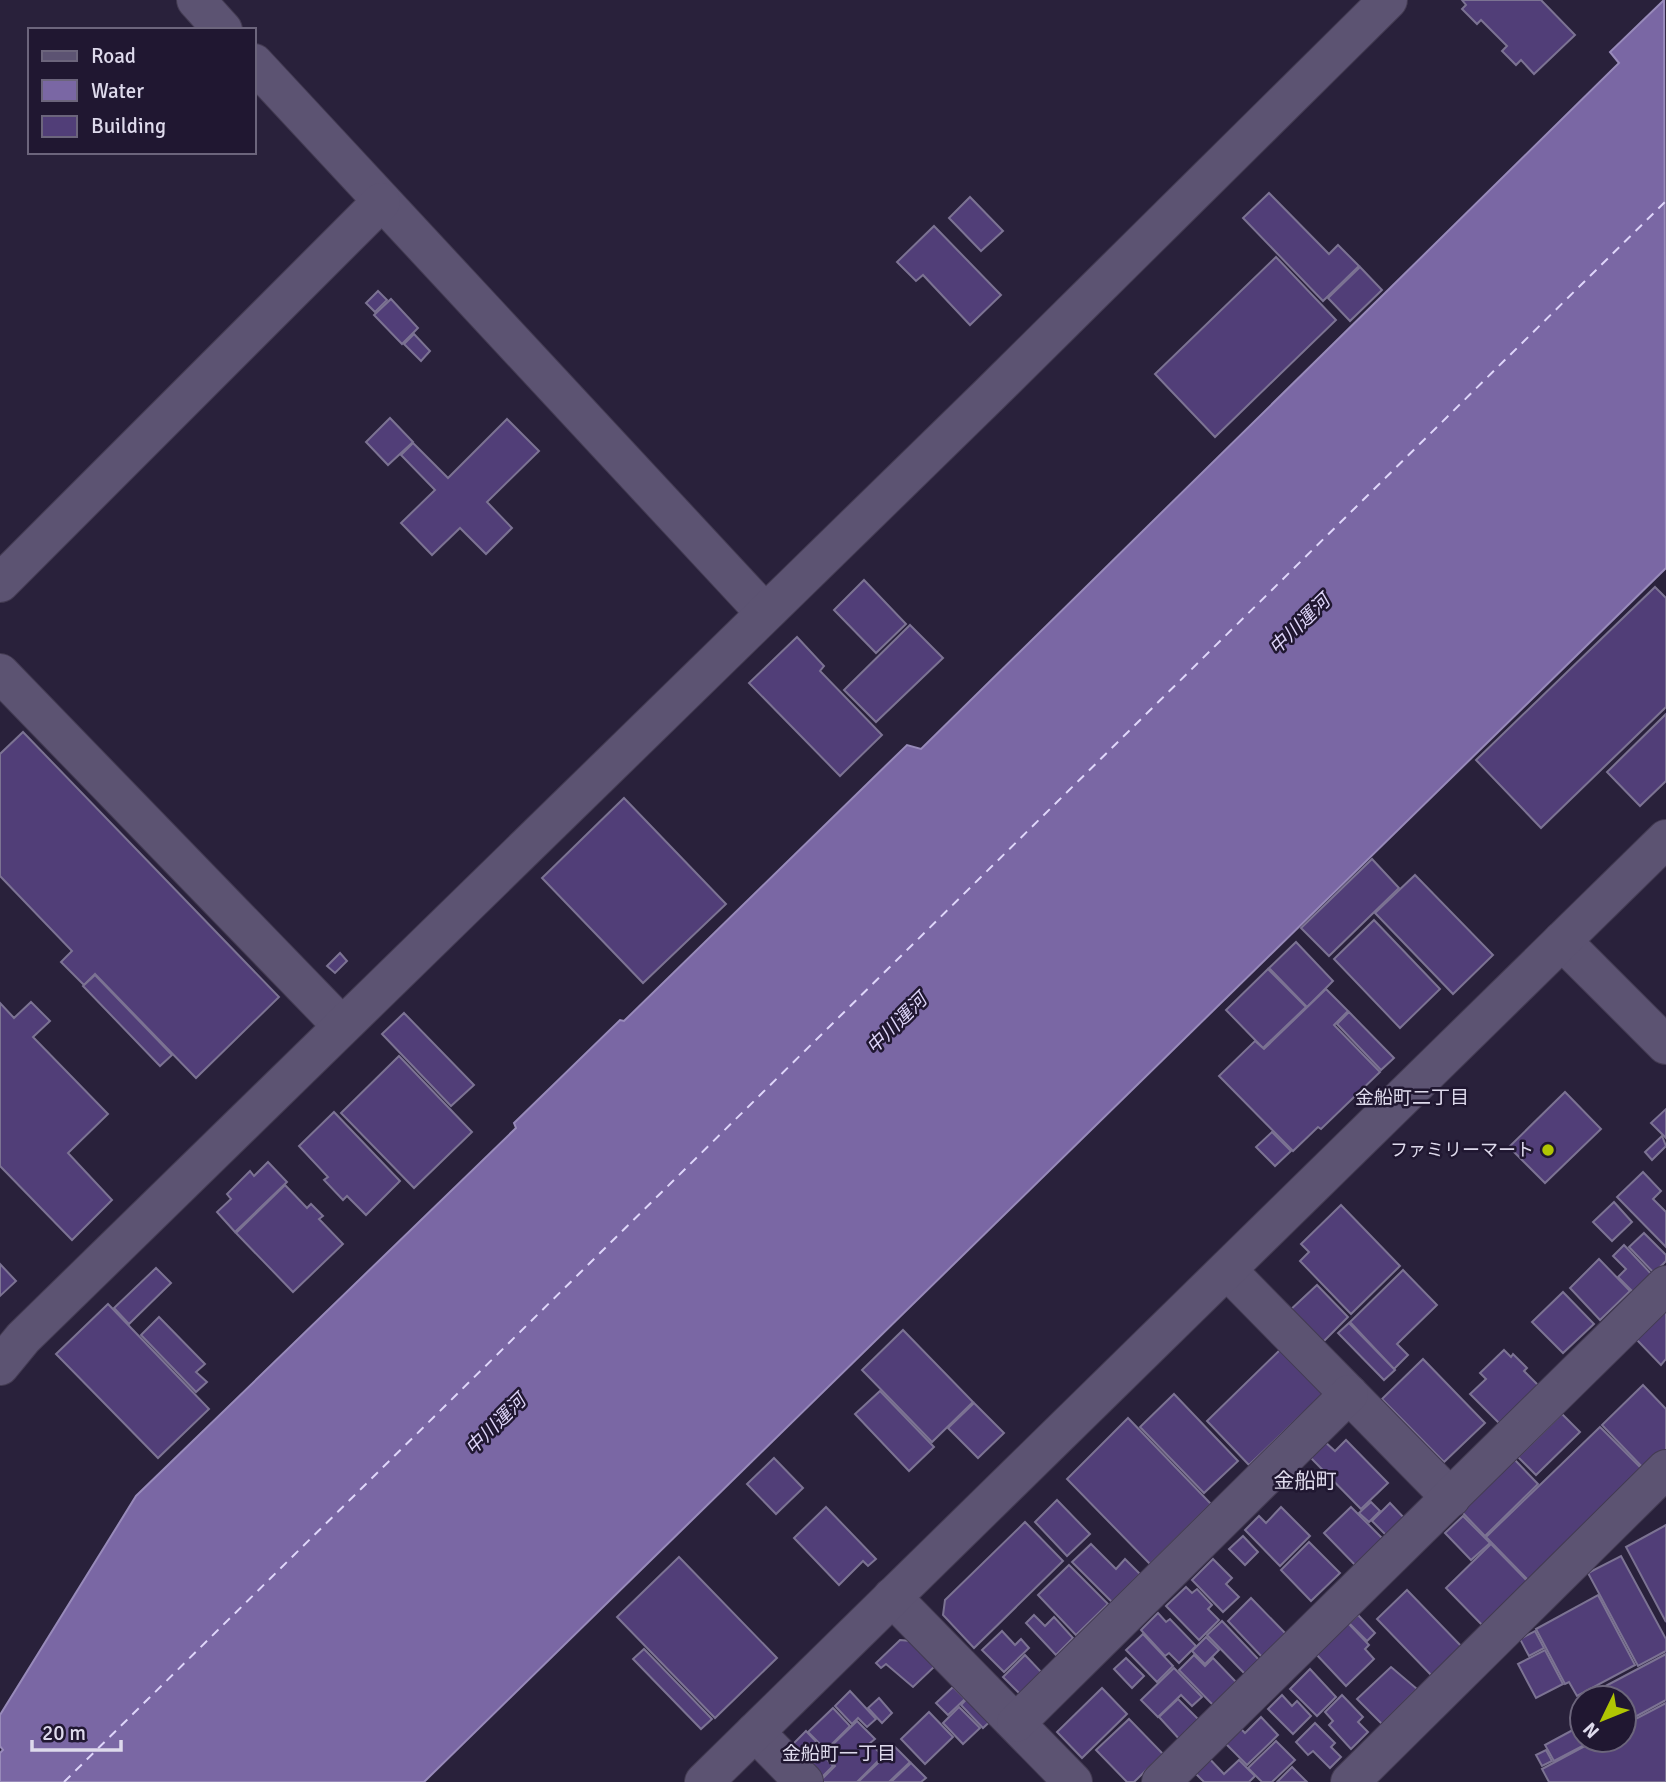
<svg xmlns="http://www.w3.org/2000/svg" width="1666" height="1782" font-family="Signika,'Noto Sans JP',sans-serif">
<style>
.water{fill:#7a67a4;stroke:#988aba;stroke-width:2}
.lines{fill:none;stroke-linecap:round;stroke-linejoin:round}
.ferry{stroke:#dfd6fa;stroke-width:2;stroke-dasharray:9 7;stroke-linecap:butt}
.building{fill:#513e78;stroke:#7c7393;stroke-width:2}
.minor-casing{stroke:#433b52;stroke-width:40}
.minor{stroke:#5c5372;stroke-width:38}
.poi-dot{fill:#b0c503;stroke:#201731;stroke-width:2.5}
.labels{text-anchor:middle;stroke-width:5;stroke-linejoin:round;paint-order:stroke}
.poi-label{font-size:18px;fill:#dedaec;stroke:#201731;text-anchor:end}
.water-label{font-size:19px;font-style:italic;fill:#dfd6fa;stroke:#201731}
.neighbourhood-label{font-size:19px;fill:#dedaec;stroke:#201731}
.quarter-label{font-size:21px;fill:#dedaec;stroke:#201731}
</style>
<rect width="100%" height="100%" fill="#29213b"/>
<!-- water -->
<path class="water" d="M 1664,0 L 1666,568 L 424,1782 L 0,1782 L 0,1753 L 3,1750 L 0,1746 L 0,1715 L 136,1496 L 516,1128 L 514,1123 L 620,1020 L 624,1021 L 907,745 L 921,749 L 1619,63 L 1610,52 Z"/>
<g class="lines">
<!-- ferry -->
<path class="ferry" d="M 64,1782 L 1666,201"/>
</g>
<!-- building -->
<g class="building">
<path d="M 1462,0 L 1541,0 L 1575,35 L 1534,74 L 1521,60 L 1516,65 L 1502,51 L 1507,46 L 1481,20 L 1477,24 L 1462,9 L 1466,5 Z"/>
<path d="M 1269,193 L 1329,254 L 1338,245 L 1359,266 L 1323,301 L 1243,218 Z"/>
<path d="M 970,197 L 1003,231 L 981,251 L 949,218 Z"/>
<path d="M 934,226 L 1001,295 L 970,325 L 923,275 L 916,281 L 897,262 Z"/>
<path d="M 1276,257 L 1336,320 L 1215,437 L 1155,374 Z"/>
<path d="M 1360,267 L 1382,290 L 1350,321 L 1328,298 Z"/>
<path d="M 378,291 L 387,300 L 375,312 L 366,303 Z"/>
<path d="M 391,299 L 418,328 L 402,344 L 374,315 Z"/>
<path d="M 414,334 L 430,351 L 421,361 L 404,344 Z"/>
<path d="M 390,418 L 413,442 L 388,465 L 366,442 Z"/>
<path d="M 507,419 L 539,451 L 487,502 L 512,528 L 486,554 L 460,528 L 432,555 L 401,523 L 435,490 L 401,455 L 413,443 L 448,478 Z"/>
<path d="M 864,580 L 906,624 L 876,653 L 834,610 Z"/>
<path d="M 1655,587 L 1666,598 L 1666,707 L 1541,828 L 1476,760 Z"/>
<path d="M 910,625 L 943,658 L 876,722 L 844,690 Z"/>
<path d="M 797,637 L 824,666 L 820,671 L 882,735 L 840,776 L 749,683 Z"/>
<path d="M 1666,714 L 1666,781 L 1640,806 L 1607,772 Z"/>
<path d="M 23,732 L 279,997 L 196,1078 L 95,974 L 84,985 L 61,962 L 72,951 L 0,876 L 0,754 Z"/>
<path d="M 624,798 L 726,904 L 643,983 L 542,878 Z"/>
<path d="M 1372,859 L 1399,888 L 1329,956 L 1301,928 Z"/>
<path d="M 1415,875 L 1493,955 L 1453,994 L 1375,913 Z"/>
<path d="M 1374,920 L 1440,989 L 1400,1028 L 1334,959 Z"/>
<path d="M 1296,942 L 1333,981 L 1307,1007 L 1269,968 Z"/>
<path d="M 340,953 L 347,961 L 335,973 L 327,966 Z"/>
<path d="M 1268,969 L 1306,1007 L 1263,1048 L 1226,1010 Z"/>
<path d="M 95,975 L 172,1055 L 160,1066 L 83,986 Z"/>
<path d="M 1326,989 L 1348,1011 L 1334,1025 L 1380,1072 L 1321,1129 L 1318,1127 L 1293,1151 L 1219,1076 L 1255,1041 L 1264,1049 Z"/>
<path d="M 31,1002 L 50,1021 L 33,1037 L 108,1114 L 68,1153 L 112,1200 L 72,1240 L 0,1166 L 0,1003 L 14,1018 Z"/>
<path d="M 1349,1012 L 1394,1058 L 1381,1070 L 1337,1024 Z"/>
<path d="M 404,1013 L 474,1085 L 451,1106 L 382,1034 Z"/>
<path d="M 399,1056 L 472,1132 L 414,1188 L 341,1113 Z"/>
<path d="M 1565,1092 L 1601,1129 L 1545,1183 L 1509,1147 Z"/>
<path d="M 1666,1109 L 1666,1138 L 1651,1123 Z"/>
<path d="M 334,1112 L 400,1181 L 366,1215 L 347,1196 L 343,1200 L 324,1180 L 328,1177 L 299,1146 Z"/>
<path d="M 1272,1132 L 1291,1151 L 1275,1166 L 1256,1147 Z"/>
<path d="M 1662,1136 L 1666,1146 L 1652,1160 L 1645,1152 Z"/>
<path d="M 268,1162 L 287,1182 L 235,1232 L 217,1212 L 231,1199 L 227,1194 L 250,1171 L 254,1176 Z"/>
<path d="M 1643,1172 L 1661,1191 L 1653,1199 L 1666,1212 L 1666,1247 L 1617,1197 Z"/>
<path d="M 285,1185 L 307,1208 L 311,1204 L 323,1216 L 319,1219 L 343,1244 L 293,1292 L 236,1233 Z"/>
<path d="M 1614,1202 L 1632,1222 L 1612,1241 L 1593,1222 Z"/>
<path d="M 1341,1205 L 1400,1266 L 1351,1314 L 1300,1261 L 1309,1252 L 1301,1244 Z"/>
<path d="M 1644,1233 L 1666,1255 L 1666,1261 L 1654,1273 L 1629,1247 Z"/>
<path d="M 1624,1245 L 1655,1278 L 1637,1296 L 1618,1277 L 1626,1269 L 1613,1256 Z"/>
<path d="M 1599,1259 L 1630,1291 L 1600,1320 L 1570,1288 Z"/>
<path d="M 0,1264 L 16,1281 L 0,1296 Z"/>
<path d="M 156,1268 L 171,1283 L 129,1324 L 114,1308 Z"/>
<path d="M 1403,1270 L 1437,1305 L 1397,1344 L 1408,1355 L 1394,1369 L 1350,1322 Z"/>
<path d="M 1317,1285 L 1348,1317 L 1320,1345 L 1288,1312 Z"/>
<path d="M 1563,1292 L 1594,1324 L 1563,1353 L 1532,1322 Z"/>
<path d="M 108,1304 L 209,1409 L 158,1458 L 56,1354 Z"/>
<path d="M 1666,1309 L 1666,1359 L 1661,1365 L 1636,1339 Z"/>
<path d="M 159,1317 L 205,1364 L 196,1372 L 207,1382 L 196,1392 L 141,1335 Z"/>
<path d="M 1349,1323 L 1395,1370 L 1384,1380 L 1338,1333 Z"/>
<path d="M 903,1330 L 973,1402 L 932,1442 L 862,1370 Z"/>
<path d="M 1283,1347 L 1326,1391 L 1249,1465 L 1207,1421 Z"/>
<path d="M 1504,1350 L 1511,1357 L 1513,1354 L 1527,1368 L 1524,1371 L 1540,1387 L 1501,1425 L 1470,1394 L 1486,1379 L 1480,1373 Z"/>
<path d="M 1423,1359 L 1485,1423 L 1444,1462 L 1382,1399 Z"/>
<path d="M 1643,1385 L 1666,1409 L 1666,1452 L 1646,1471 L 1602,1425 Z"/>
<path d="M 880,1391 L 934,1447 L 909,1471 L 855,1414 Z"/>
<path d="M 1174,1394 L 1238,1461 L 1204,1493 L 1140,1427 Z"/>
<path d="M 974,1403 L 1004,1433 L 978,1458 L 948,1428 Z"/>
<path d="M 1562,1414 L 1580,1432 L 1536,1475 L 1518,1457 Z"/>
<path d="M 1128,1418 L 1211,1504 L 1150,1564 L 1067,1479 Z"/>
<path d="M 1600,1427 L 1645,1472 L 1531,1583 L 1486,1537 Z"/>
<path d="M 1346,1440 L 1388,1483 L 1361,1509 L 1310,1457 L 1325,1442 L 1335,1451 Z"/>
<path d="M 774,1458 L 803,1488 L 776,1514 L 747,1484 Z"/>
<path d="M 1513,1458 L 1538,1484 L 1485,1536 L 1460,1510 Z"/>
<path d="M 1057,1500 L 1090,1534 L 1067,1556 L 1035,1522 Z"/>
<path d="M 1371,1502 L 1380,1511 L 1369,1522 L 1359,1513 Z"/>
<path d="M 1390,1503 L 1407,1521 L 1389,1538 L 1372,1521 Z"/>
<path d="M 826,1507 L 876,1559 L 868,1566 L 863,1561 L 839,1585 L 794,1538 Z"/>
<path d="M 1281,1507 L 1310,1536 L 1280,1566 L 1245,1530 L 1259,1516 L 1266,1523 Z"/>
<path d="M 1351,1507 L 1386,1542 L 1359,1569 L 1324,1533 Z"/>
<path d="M 1463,1516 L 1490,1543 L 1471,1560 L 1445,1533 Z"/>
<path d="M 1025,1522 L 1063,1561 L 974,1648 L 943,1615 L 945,1600 Z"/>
<path d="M 1666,1525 L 1666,1622 L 1626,1547 Z"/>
<path d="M 1243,1536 L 1258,1552 L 1245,1565 L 1229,1549 Z"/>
<path d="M 1309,1542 L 1340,1573 L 1311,1601 L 1281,1570 Z"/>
<path d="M 1091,1544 L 1116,1569 L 1125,1559 L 1140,1574 L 1112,1602 L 1072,1562 Z"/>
<path d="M 1491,1544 L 1530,1584 L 1485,1628 L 1446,1588 Z"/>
<path d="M 1621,1556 L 1666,1639 L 1666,1651 L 1638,1666 L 1588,1573 Z"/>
<path d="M 679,1557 L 777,1658 L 715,1718 L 617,1617 Z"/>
<path d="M 1213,1559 L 1232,1578 L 1226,1584 L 1239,1597 L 1223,1612 L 1192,1580 Z"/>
<path d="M 1069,1565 L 1108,1604 L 1076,1635 L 1038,1595 Z"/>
<path d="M 1186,1587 L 1192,1593 L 1197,1589 L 1212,1605 L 1208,1609 L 1219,1620 L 1199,1640 L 1166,1606 Z"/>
<path d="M 1407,1590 L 1464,1649 L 1434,1678 L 1377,1619 Z"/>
<path d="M 1598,1595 L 1635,1665 L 1577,1696 L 1569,1682 L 1565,1684 L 1536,1629 Z"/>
<path d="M 1251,1598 L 1287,1635 L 1263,1658 L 1228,1621 Z"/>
<path d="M 1158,1613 L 1166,1622 L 1170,1619 L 1196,1646 L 1179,1663 L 1169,1653 L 1165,1656 L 1141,1630 Z"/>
<path d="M 1034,1615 L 1045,1626 L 1054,1617 L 1073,1638 L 1056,1655 L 1026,1623 Z"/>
<path d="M 1358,1615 L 1375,1633 L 1367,1641 L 1349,1623 Z"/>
<path d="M 1222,1621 L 1260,1661 L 1246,1675 L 1207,1635 Z"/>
<path d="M 1347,1622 L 1369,1645 L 1365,1649 L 1374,1659 L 1346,1686 L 1315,1653 Z"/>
<path d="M 1002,1631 L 1015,1645 L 1021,1639 L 1029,1648 L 1004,1672 L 982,1650 Z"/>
<path d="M 1535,1631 L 1544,1648 L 1529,1656 L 1520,1639 Z"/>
<path d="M 1143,1634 L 1173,1666 L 1157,1682 L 1126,1650 Z"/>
<path d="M 1206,1637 L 1219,1650 L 1205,1664 L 1192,1651 Z"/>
<path d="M 900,1640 L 911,1641 L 935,1666 L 913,1687 L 886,1664 L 881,1668 L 876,1663 Z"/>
<path d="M 644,1649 L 712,1719 L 701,1729 L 633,1659 Z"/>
<path d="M 1545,1650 L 1563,1684 L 1536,1698 L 1518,1664 Z"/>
<path d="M 1666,1654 L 1666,1700 L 1624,1723 L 1624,1698 L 1583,1698 Z"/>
<path d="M 1025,1655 L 1045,1676 L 1020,1694 L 1003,1677 Z"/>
<path d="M 1194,1655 L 1205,1666 L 1213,1658 L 1237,1683 L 1214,1706 L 1179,1670 Z"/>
<path d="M 1126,1658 L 1144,1676 L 1132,1688 L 1114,1669 Z"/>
<path d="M 1391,1667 L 1417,1689 L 1382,1724 L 1357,1699 Z"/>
<path d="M 1174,1668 L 1202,1697 L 1192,1706 L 1181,1695 L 1158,1717 L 1141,1700 Z"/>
<path d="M 1310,1669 L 1336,1697 L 1317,1716 L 1290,1689 Z"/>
<path d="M 953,1687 L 965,1699 L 948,1715 L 936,1703 Z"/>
<path d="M 1102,1688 L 1127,1714 L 1082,1758 L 1057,1732 Z"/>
<path d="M 850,1691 L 876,1719 L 867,1727 L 858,1718 L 852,1724 L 835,1706 Z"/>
<path d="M 972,1693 L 995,1717 L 983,1728 L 961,1705 Z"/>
<path d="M 1282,1695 L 1292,1706 L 1297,1701 L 1311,1716 L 1293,1734 L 1268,1709 Z"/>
<path d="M 1342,1695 L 1363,1717 L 1358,1722 L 1368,1732 L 1351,1749 L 1329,1725 L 1333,1721 L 1325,1712 Z"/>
<path d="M 879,1698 L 892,1713 L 882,1723 L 868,1708 Z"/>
<path d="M 1178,1699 L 1202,1723 L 1182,1742 L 1159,1717 Z"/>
<path d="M 1666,1703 L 1666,1782 L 1549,1782 L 1542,1769 L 1596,1740 L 1624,1740 L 1624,1725 Z"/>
<path d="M 959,1707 L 980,1728 L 963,1744 L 943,1723 Z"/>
<path d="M 833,1708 L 850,1726 L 826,1750 L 808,1732 Z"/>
<path d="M 929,1712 L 953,1737 L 925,1764 L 901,1739 Z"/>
<path d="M 1261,1717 L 1278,1735 L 1247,1765 L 1224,1742 L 1239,1727 L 1245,1733 Z"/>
<path d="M 1129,1719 L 1163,1754 L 1134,1782 L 1127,1782 L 1096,1750 Z"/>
<path d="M 857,1721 L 875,1739 L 870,1743 L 883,1756 L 857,1782 L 819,1782 L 835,1766 L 823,1754 Z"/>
<path d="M 1315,1723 L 1335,1743 L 1331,1747 L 1341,1757 L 1330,1768 L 1313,1751 L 1308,1755 L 1296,1742 Z"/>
<path d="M 1582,1725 L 1582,1740 L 1594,1740 L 1554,1761 L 1545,1745 Z"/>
<path d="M 806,1731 L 825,1751 L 822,1754 L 833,1766 L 820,1779 L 793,1744 Z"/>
<path d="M 1276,1741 L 1295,1760 L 1272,1782 L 1262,1782 L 1248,1768 Z"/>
<path d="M 895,1747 L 910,1762 L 889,1782 L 858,1782 Z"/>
<path d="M 1546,1750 L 1552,1761 L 1542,1766 L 1536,1755 Z"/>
<path d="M 1204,1753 L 1224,1774 L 1239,1760 L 1255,1776 L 1249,1782 L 1204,1782 L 1189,1767 Z"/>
<path d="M 911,1763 L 926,1778 L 921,1782 L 891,1782 Z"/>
<path d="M 1292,1767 L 1307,1782 L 1277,1782 Z"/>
</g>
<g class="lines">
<!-- minor casing -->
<g class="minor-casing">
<g id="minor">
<path d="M 196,0 L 223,30"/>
<path d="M 254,63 L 765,613"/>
<path d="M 0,583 L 381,202"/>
<path d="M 0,673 L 342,1026"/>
<path d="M 1562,941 L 1666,1045"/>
<path d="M 1227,1270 L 1451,1498"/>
<path d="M 0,1366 L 23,1338 L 989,395 L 1388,0"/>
<path d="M 892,1597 L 1073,1782"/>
<path d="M 1016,1723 L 1349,1394"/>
<path d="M 755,1732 L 804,1782"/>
<path d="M 704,1782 L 1666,839"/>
<path d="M 1161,1782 L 1666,1285"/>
<path d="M 1350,1782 L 1666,1469"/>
</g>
</g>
<!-- minor -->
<use href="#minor" class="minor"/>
</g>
<!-- markers -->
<circle class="poi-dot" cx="1548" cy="1150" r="7"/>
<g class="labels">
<!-- poi labels -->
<g class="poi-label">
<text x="1534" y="1156">ファミリーマート</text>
</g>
<!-- water labels -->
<g class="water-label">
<text transform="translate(1299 624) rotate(-44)" y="7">中川運河</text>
<text transform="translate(896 1023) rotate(-45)" y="7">中川運河</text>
<text transform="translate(495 1424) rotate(-45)" y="7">中川運河</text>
</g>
<!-- neighbourhood labels -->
<g class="neighbourhood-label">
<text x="1412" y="1104">金船町二丁目</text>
<text x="839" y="1760">金船町一丁目</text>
</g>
<!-- quarter labels -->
<g class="quarter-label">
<text x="1305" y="1488">金船町</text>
</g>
</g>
<!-- legend -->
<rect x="28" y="28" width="228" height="126" fill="#201731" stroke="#6c657c" stroke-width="2"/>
<rect x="42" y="51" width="35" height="10" fill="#5c5372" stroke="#6c657c" stroke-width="2"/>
<text x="91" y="63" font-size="21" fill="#dedaec">Road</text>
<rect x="42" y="80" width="35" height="21" fill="#7a67a4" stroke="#6c657c" stroke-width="2"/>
<text x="91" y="98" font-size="21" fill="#dedaec">Water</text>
<rect x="42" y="116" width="35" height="21" fill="#513e78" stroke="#6c657c" stroke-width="2"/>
<text x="91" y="133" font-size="21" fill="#dedaec">Building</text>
<!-- north arrow -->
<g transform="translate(1603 1719) rotate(227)"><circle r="33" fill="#201731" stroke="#6c657c" stroke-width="2"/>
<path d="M0-5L12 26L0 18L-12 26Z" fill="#b0c503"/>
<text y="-10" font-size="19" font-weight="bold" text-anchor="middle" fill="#dedaec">N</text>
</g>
<!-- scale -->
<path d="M32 1740v10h89v-10" fill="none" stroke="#dedaec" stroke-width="3.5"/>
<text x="42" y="1740" font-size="21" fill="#dedaec" stroke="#201731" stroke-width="5" paint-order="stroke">20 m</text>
</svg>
